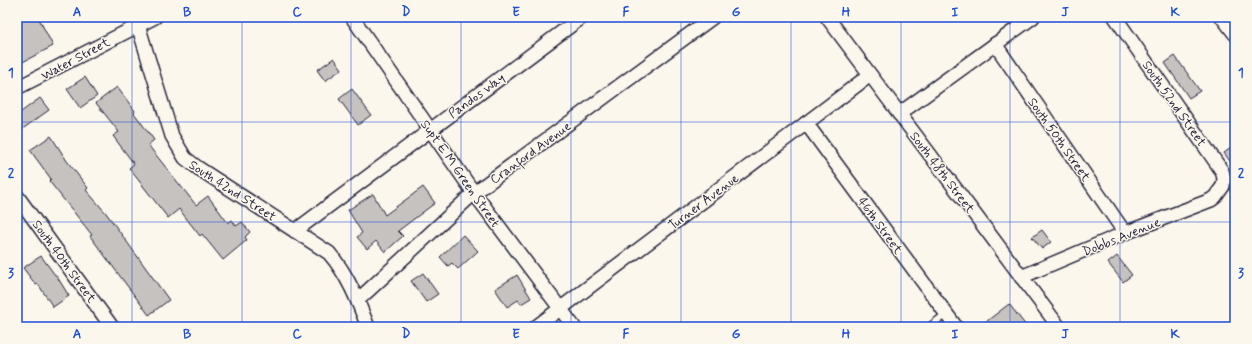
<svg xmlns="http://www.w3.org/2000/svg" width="1252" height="344" font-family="Mynerve,sans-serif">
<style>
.building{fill:#c6c2c0;stroke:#22223b}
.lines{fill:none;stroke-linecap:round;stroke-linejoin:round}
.lane-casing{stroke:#22223b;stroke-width:9}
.street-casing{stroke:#22223b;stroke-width:16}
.lane{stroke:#fbf7ec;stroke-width:6}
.street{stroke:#fbf7ec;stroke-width:13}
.grid{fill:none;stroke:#1d4ed8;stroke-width:1;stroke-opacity:0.55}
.labels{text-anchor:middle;stroke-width:3;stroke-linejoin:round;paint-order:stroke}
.street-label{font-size:13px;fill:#22223b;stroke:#fbf7ec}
.neatline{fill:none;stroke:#1d4ed8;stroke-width:1.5}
.grid-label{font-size:13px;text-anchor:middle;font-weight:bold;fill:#1d4ed8}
</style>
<rect width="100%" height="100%" fill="#fbf7ec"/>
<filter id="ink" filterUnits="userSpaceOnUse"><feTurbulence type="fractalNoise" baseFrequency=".025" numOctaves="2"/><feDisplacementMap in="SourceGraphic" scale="8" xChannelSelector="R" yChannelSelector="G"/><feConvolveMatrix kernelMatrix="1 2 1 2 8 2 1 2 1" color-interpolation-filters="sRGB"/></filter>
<g filter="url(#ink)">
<!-- building -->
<g class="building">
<path d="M 17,17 L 38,17 L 53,46 L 17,65 Z"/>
<path d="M 1175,56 L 1200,91 L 1189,98 L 1165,63 Z"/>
<path d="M 334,58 L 342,69 L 325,81 L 317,70 Z"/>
<path d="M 85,77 L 97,96 L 80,108 L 67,89 Z"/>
<path d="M 117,87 L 135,111 L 134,113 L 154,140 L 148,145 L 196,205 L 208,196 L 228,223 L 232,220 L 236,226 L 242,222 L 250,232 L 245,237 L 247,240 L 223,260 L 202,234 L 200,236 L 179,209 L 168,218 L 129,168 L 134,164 L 113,136 L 119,132 L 96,103 Z"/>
<path d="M 352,89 L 371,115 L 358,125 L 339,99 Z"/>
<path d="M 40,98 L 49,110 L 17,133 L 17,115 Z"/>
<path d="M 51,136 L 67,161 L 88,188 L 86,190 L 106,213 L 169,300 L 149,315 L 90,236 L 92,235 L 49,181 L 51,179 L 30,150 Z"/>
<path d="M 1235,145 L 1235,168 L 1224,153 Z"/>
<path d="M 423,187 L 435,203 L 398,231 L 403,236 L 385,252 L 376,241 L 367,249 L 357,237 L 362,233 L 348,210 L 373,194 L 385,215 Z"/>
<path d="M 1042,230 L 1051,242 L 1042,249 L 1032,237 Z"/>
<path d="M 463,235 L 478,251 L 458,269 L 452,263 L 448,266 L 440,257 Z"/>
<path d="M 41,256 L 55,275 L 56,275 L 69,296 L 53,307 L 38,284 L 36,285 L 23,268 Z"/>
<path d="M 1117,256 L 1132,275 L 1123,282 L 1108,263 Z"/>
<path d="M 423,273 L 438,294 L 426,302 L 411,281 Z"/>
<path d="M 517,275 L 531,298 L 521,304 L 518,300 L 507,307 L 495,289 Z"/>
<path d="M 1009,304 L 1027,327 L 979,327 Z"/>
</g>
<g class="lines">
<!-- lane casing -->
<g class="lane-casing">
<path id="lane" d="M 929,327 L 946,314"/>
</g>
<!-- street casing -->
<g class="street-casing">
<g id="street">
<path d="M 352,17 L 474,193 L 574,327"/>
<path d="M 827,17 L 1059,327"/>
<path d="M 1222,17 L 1235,34"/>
<path d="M 138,25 L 172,136 L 185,158 L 198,168 L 329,253 C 348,275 358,301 368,327"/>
<path d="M 995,44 L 1125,233"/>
<path d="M 17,88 L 155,17"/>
<path d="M 899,114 L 1033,17"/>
<path d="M 806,123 L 956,327"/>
<path d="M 17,196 L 112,327"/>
<path d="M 295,231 L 582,17"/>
<path d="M 1021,277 L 1125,233 L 1211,200 L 1215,197 L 1223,186 L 1224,178 L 1222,171 L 1115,17"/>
<path d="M 358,300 L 474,193 L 713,17"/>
<path d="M 536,327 L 870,75"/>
</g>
</g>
<!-- lane -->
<use href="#lane" class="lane"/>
<!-- street -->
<use href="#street" class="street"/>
</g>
</g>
<!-- grid -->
<path class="grid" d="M 132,17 L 132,327M 242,17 L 242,327M 351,17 L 351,327M 461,17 L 461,327M 571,17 L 571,327M 681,17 L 681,327M 791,17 L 791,327M 901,17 L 901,327M 1010,17 L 1010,327M 1120,17 L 1120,327M 17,122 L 1235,122M 17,222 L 1235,222"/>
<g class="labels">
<!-- street labels -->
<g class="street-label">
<text transform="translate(75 58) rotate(-28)" y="5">Water Street</text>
<text transform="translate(476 95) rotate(-36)" y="5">Pandos Way</text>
<text transform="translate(1175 103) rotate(55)" y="5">South 52nd Street</text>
<text transform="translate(1060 139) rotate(55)" y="5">South 50th Street</text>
<text transform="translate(530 152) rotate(-36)" y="5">Cranford Avenue</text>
<text transform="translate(943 172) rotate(53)" y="5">South 48th Street</text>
<text transform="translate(461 173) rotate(55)" y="5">Supt E M Green Street</text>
<text transform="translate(233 190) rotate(33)" y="5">South 42nd Street</text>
<text transform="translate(703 201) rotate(-37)" y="5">Turner Avenue</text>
<text transform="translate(881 225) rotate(54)" y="5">46th Street</text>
<text transform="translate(1121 236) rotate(-22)" y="5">Dobbs Avenue</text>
<text transform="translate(65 261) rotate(54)" y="5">South 40th Street</text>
</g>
</g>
<!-- margin -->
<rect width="1252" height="344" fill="none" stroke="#fbf7ec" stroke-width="44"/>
<rect x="22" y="22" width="1208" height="300" class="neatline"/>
<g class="grid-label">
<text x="77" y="16">A</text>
<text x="187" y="16">B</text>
<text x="297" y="16">C</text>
<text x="406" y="16">D</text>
<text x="516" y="16">E</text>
<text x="626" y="16">F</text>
<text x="736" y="16">G</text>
<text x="846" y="16">H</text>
<text x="955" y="16">I</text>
<text x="1065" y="16">J</text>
<text x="1175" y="16">K</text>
<text x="11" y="77">1</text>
<text x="1241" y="77">1</text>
<text x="11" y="177">2</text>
<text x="1241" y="177">2</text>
<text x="11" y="277">3</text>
<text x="1241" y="277">3</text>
<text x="77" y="338">A</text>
<text x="187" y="338">B</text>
<text x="297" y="338">C</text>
<text x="406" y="338">D</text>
<text x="516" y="338">E</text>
<text x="626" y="338">F</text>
<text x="736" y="338">G</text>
<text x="846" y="338">H</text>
<text x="955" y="338">I</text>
<text x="1065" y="338">J</text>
<text x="1175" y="338">K</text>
</g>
</svg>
